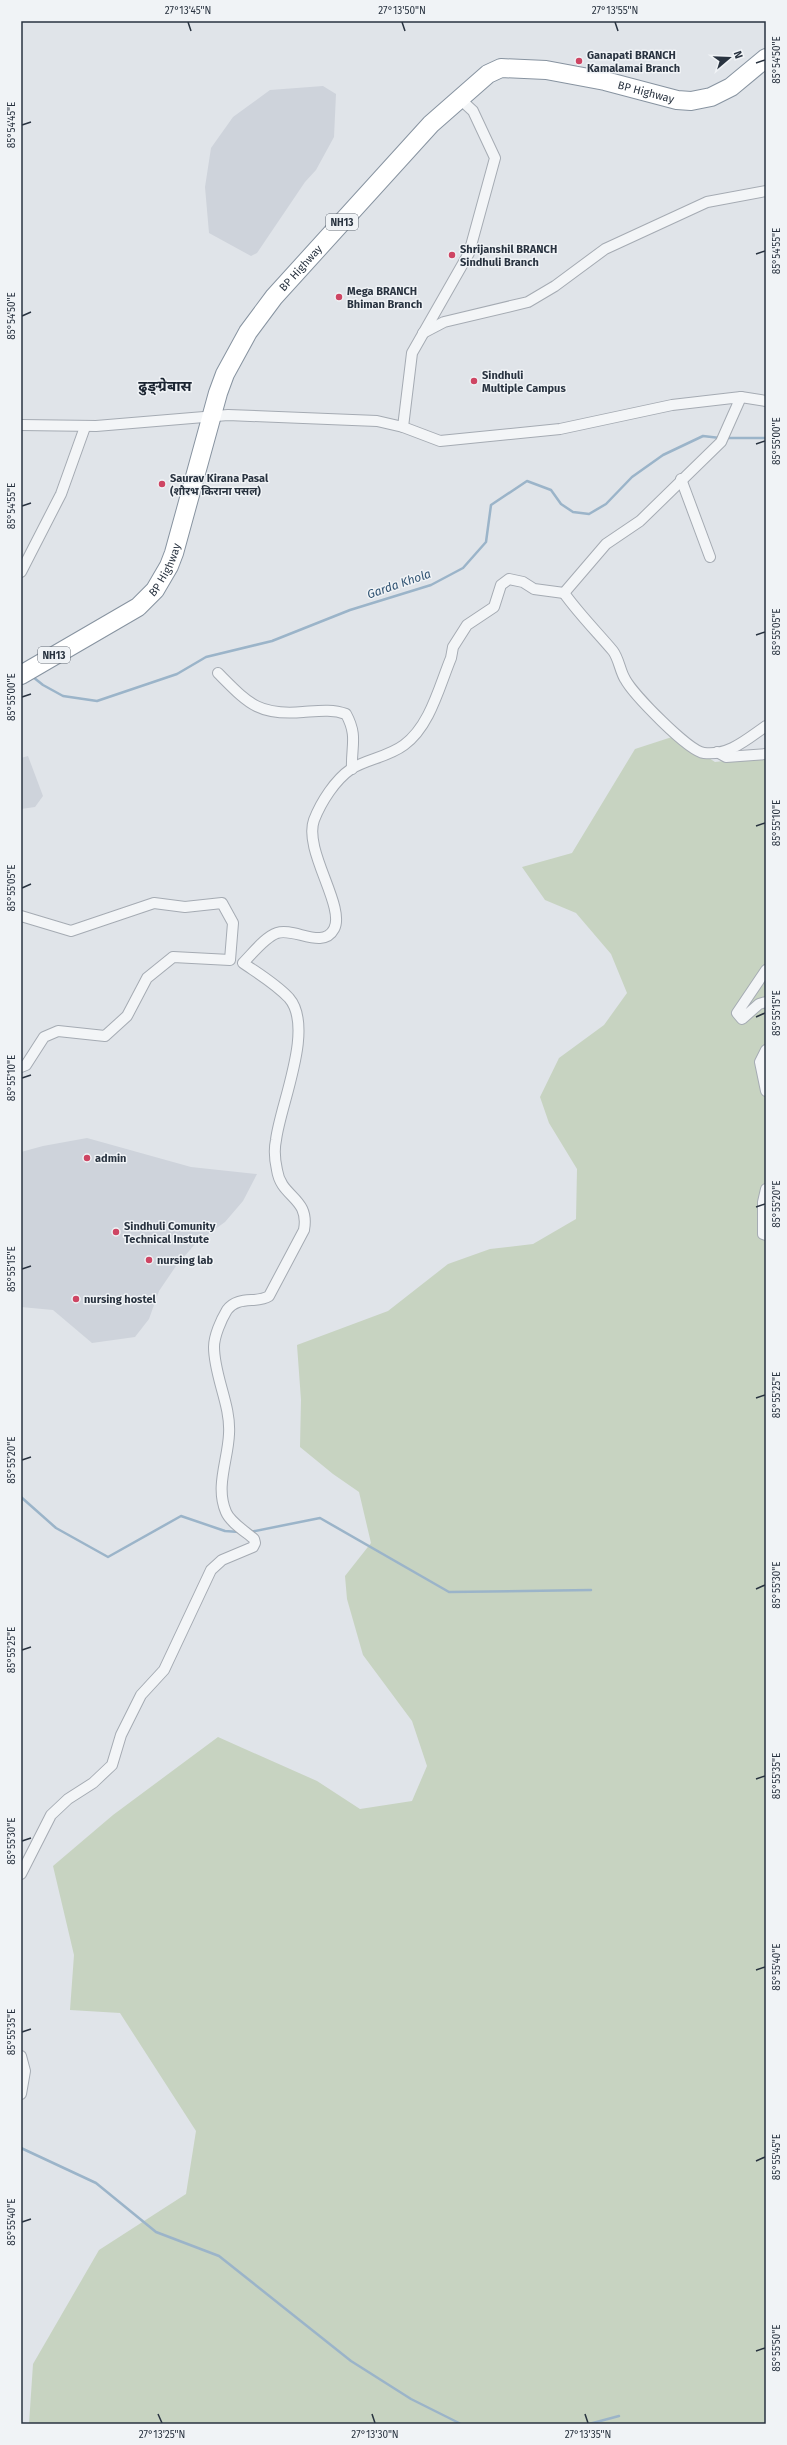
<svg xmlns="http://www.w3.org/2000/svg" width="787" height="2445" font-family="'Fira Sans','Noto Sans Devanagari',sans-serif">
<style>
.built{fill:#ced3db}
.green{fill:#c7d3c1}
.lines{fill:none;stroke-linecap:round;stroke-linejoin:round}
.stream{stroke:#9bb4c9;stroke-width:2.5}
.street-casing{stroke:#a5abb3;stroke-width:12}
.highway-casing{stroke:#8793a0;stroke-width:20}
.street{stroke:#f3f5f7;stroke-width:10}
.highway{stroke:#fff;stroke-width:18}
.ticks{fill:none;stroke:#293340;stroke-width:1.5}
.poi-dot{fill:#ce4563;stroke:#f0f3f6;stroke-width:1.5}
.labels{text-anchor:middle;stroke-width:3;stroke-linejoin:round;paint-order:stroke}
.shield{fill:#f0f3f6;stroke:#656d77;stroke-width:1}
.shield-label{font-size:10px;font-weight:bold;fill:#293340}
.poi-label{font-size:11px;font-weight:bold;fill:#293340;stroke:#f0f3f6;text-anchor:start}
.street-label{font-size:11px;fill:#293340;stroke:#f0f3f6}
.water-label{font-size:12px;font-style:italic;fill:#335574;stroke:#f0f3f6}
.district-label{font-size:15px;font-weight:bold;fill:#1b2431;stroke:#f0f3f6}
.neatline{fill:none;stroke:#293340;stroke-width:1.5}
.ticks-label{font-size:10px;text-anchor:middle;fill:#293340}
</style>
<rect width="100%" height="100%" fill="#e0e4e9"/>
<!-- built -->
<g class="built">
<path d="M 323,86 L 336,94 L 334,137 L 316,170 L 305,182 L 257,253 L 251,256 L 209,233 L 205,187 L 211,148 L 233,117 L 270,90 Z"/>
<path d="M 28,756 L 43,796 L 35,807 L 21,809 L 21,758 Z"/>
<path d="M 87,1138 L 191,1167 L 257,1174 L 243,1201 L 225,1222 L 196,1243 L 176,1266 L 159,1291 L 149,1319 L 135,1337 L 92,1343 L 53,1310 L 21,1307 L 21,1152 L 43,1146 Z"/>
</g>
<!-- green -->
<path class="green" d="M 675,736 L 715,762 L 758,757 L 766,752 L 766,2424 L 29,2424 L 33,2364 L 99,2250 L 186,2194 L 196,2131 L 120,2013 L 70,2010 L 74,1955 L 53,1866 L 113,1815 L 218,1737 L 317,1781 L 360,1809 L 412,1801 L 427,1766 L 412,1721 L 363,1655 L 347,1599 L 345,1576 L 371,1543 L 359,1492 L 333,1474 L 300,1447 L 301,1400 L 297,1345 L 388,1311 L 448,1264 L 490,1249 L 533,1244 L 576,1219 L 577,1169 L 549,1123 L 540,1097 L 559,1058 L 604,1025 L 627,993 L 611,954 L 576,913 L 545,900 L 522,867 L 572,853 L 635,749 Z"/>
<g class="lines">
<!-- stream -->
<g class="stream">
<path d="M 725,438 L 766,438"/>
<path d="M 33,677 L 43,685 L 63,696 L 97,701 L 177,674 L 206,657 L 272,641 L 350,610 L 431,585 L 463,568 L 486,542 L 491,505 L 527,481 L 551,490 L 561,504 L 573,512 L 589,514 L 606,504 L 632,477 L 663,455 L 703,436 L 720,438"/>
<path d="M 21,1497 L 56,1528 L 108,1557 L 181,1516 L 225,1531 L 239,1532"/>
<path d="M 250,1532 L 320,1518 L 449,1592 L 591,1590"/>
<path d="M 21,2148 L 96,2183 L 156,2232 L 219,2256 L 351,2361 L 411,2399 L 461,2424"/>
<path d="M 589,2424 L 619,2416"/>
</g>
<!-- street casing -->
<g class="street-casing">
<g id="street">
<path d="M 423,333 L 444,322 L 528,302 L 555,286 L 605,249 L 707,202 L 766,191"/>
<path d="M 741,397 L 766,401"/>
<path d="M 21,425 L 96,426 L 228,415 L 377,421 L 403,427"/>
<path d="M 681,479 L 710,557"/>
<path d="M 21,572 L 61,494 L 85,427"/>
<path d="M 564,593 C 579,614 597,632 613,651 C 619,659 620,671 625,679 C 633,694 688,751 704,753 C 729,756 747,739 766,726"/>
<path d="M 218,673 C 248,703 258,716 303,712 C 318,711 332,709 346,714 C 358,736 351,746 352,769"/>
<path d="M 717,752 L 726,757 L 766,754"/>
<path d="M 21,916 L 71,931 L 154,903 L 185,907 L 222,903 L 233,923 L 230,960 L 173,957 L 147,978 L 127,1016 L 105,1036 L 58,1031 L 44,1037 L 26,1065 L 21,1067"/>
<path d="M 766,970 L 737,1013 L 742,1019 L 759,1004 L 766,1002"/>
<path d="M 766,1050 L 760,1062 L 766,1091"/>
<path d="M 766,1189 L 763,1202 L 763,1234 L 766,1235"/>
<path d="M 21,1874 L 51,1815 L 68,1799 L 93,1783 L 112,1765 L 121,1735 L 141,1695 L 164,1670 L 211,1570 L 222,1560 L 253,1547 L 255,1543 L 254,1539 C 246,1532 230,1522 226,1512 C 215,1487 228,1460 229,1434 C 231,1405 214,1376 214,1347 C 214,1336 221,1320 227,1310 C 238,1295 257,1304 269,1296 L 304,1230 C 310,1197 281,1198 277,1170 C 275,1161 274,1149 276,1140 C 280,1105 315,1028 289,998 C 276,984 259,974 243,963 C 253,953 265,937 277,933 C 294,927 323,950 334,929 C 346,907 303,850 314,820 C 321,802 335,780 351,769 C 367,759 388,757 404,745 C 430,726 439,687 451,658 L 453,647 L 467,625 L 494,607 L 501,585 L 509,579 L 523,582 L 534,589 L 564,593 L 606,544 L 640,521 L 721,442 L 741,397 L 672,405 L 560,429 L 440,441 L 403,427 L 412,353 L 469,253 L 495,158 L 473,111 L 459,98"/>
<path d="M 21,2056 L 25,2071 L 21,2094"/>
</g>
</g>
<!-- highway casing -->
<g class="highway-casing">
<g id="highway">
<path id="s1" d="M 21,675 L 138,607 L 155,590 L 169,566 L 174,553 L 218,393 L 225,374 L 248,332 L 274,297 L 431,124 L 488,74 L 501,68 L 546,70 L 605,81 L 677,100 L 691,101 L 711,97 L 731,87 L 766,58"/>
</g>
</g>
<!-- street -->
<use href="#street" class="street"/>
<!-- highway -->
<use href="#highway" class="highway"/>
</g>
<!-- ticks -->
<path class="ticks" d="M 188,22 L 191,31M 402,22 L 405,31M 615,22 L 618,31M 756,63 L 765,60M 22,125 L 31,122M 756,254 L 765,251M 22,316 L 31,312M 756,444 L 765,441M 22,506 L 31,503M 756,635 L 765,632M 22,697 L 31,694M 756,826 L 765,823M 22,888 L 31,884M 756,1017 L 765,1013M 22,1078 L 31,1075M 756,1207 L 765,1204M 22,1269 L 31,1266M 756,1398 L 765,1395M 22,1460 L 31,1457M 756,1589 L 765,1585M 22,1650 L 31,1647M 756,1779 L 765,1776M 22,1841 L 31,1838M 756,1970 L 765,1967M 22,2032 L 31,2029M 756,2161 L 765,2157M 22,2222 L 31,2219M 756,2351 L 765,2348M 158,2414 L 162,2423M 372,2414 L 375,2423M 585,2414 L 588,2423"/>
<!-- markers -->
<g class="poi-dot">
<circle cx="579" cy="61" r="4"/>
<circle cx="452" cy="255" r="4"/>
<circle cx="339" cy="297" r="4"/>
<circle cx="474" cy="381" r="4"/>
<circle cx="162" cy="484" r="4"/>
<circle cx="87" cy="1158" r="4"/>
<circle cx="116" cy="1232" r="4"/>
<circle cx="149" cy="1260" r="4"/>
<circle cx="76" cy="1299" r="4"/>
</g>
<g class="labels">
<!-- shield labels -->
<g class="shield">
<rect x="326" y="214" width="32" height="16" rx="3"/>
<rect x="38" y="647" width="32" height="16" rx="3"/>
</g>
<g class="shield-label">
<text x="342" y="226">NH13</text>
<text x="54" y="659">NH13</text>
</g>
<!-- poi labels -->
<g class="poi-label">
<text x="587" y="59">Ganapati BRANCH<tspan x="587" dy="13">Kamalamai Branch</tspan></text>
<text x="460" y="253">Shrijanshil BRANCH<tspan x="460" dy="13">Sindhuli Branch</tspan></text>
<text x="347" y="295">Mega BRANCH<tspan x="347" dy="13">Bhiman Branch</tspan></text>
<text x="482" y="379">Sindhuli<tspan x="482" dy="13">Multiple Campus</tspan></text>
<text x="170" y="482">Saurav Kirana Pasal<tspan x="170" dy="13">(शौरभ किराना पसल)</tspan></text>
<text x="95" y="1162">admin</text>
<text x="124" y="1230">Sindhuli Comunity<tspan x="124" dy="13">Technical Instute</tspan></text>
<text x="157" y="1264">nursing lab</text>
<text x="84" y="1303">nursing hostel</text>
</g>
<!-- street labels -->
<g class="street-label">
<text dy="4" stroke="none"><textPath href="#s1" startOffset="950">BP Highway</textPath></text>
<text dy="4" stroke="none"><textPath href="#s1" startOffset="518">BP Highway</textPath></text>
<text dy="4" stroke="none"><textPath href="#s1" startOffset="182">BP Highway</textPath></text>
</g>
<!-- water labels -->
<g class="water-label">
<text transform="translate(399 584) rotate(-19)" y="4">Garda Khola</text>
</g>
<!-- district labels -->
<g class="district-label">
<text x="165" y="391">ढुङ्ग्रेबास</text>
</g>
</g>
<!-- border -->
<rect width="787" height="2445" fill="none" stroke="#f0f3f6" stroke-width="44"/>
<!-- north arrow -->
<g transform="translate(729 58) rotate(71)" stroke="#f0f3f6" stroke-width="3" paint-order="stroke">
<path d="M0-3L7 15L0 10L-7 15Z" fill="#293340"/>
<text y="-6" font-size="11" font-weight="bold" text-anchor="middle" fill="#293340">N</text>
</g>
<rect x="22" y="22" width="743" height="2401" class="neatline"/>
<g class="ticks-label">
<text x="188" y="14">27°13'45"N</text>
<text x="402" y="14">27°13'50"N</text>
<text x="615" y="14">27°13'55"N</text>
<text transform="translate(776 60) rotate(-90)" y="4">85°54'50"E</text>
<text transform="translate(11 125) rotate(-90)" y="4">85°54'45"E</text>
<text transform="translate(776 251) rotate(-90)" y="4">85°54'55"E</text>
<text transform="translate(11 316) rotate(-90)" y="4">85°54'50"E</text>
<text transform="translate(776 441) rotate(-90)" y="4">85°55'00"E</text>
<text transform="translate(11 506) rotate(-90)" y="4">85°54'55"E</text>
<text transform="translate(776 632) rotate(-90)" y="4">85°55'05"E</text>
<text transform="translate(11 697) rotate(-90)" y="4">85°55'00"E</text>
<text transform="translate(776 823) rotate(-90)" y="4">85°55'10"E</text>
<text transform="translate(11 888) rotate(-90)" y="4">85°55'05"E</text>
<text transform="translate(776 1013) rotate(-90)" y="4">85°55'15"E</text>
<text transform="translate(11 1078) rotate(-90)" y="4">85°55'10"E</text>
<text transform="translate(776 1204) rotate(-90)" y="4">85°55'20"E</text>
<text transform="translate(11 1269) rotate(-90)" y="4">85°55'15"E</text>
<text transform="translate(776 1395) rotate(-90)" y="4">85°55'25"E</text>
<text transform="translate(11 1460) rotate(-90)" y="4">85°55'20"E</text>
<text transform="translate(776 1585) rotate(-90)" y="4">85°55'30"E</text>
<text transform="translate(11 1650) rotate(-90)" y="4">85°55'25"E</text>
<text transform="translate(776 1776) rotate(-90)" y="4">85°55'35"E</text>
<text transform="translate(11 1841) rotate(-90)" y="4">85°55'30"E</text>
<text transform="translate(776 1967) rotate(-90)" y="4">85°55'40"E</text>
<text transform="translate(11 2032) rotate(-90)" y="4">85°55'35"E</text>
<text transform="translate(776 2157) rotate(-90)" y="4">85°55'45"E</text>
<text transform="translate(11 2222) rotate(-90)" y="4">85°55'40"E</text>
<text transform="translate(776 2348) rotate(-90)" y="4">85°55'50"E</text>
<text x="162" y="2438">27°13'25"N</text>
<text x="375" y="2438">27°13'30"N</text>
<text x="588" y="2438">27°13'35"N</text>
</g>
</svg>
